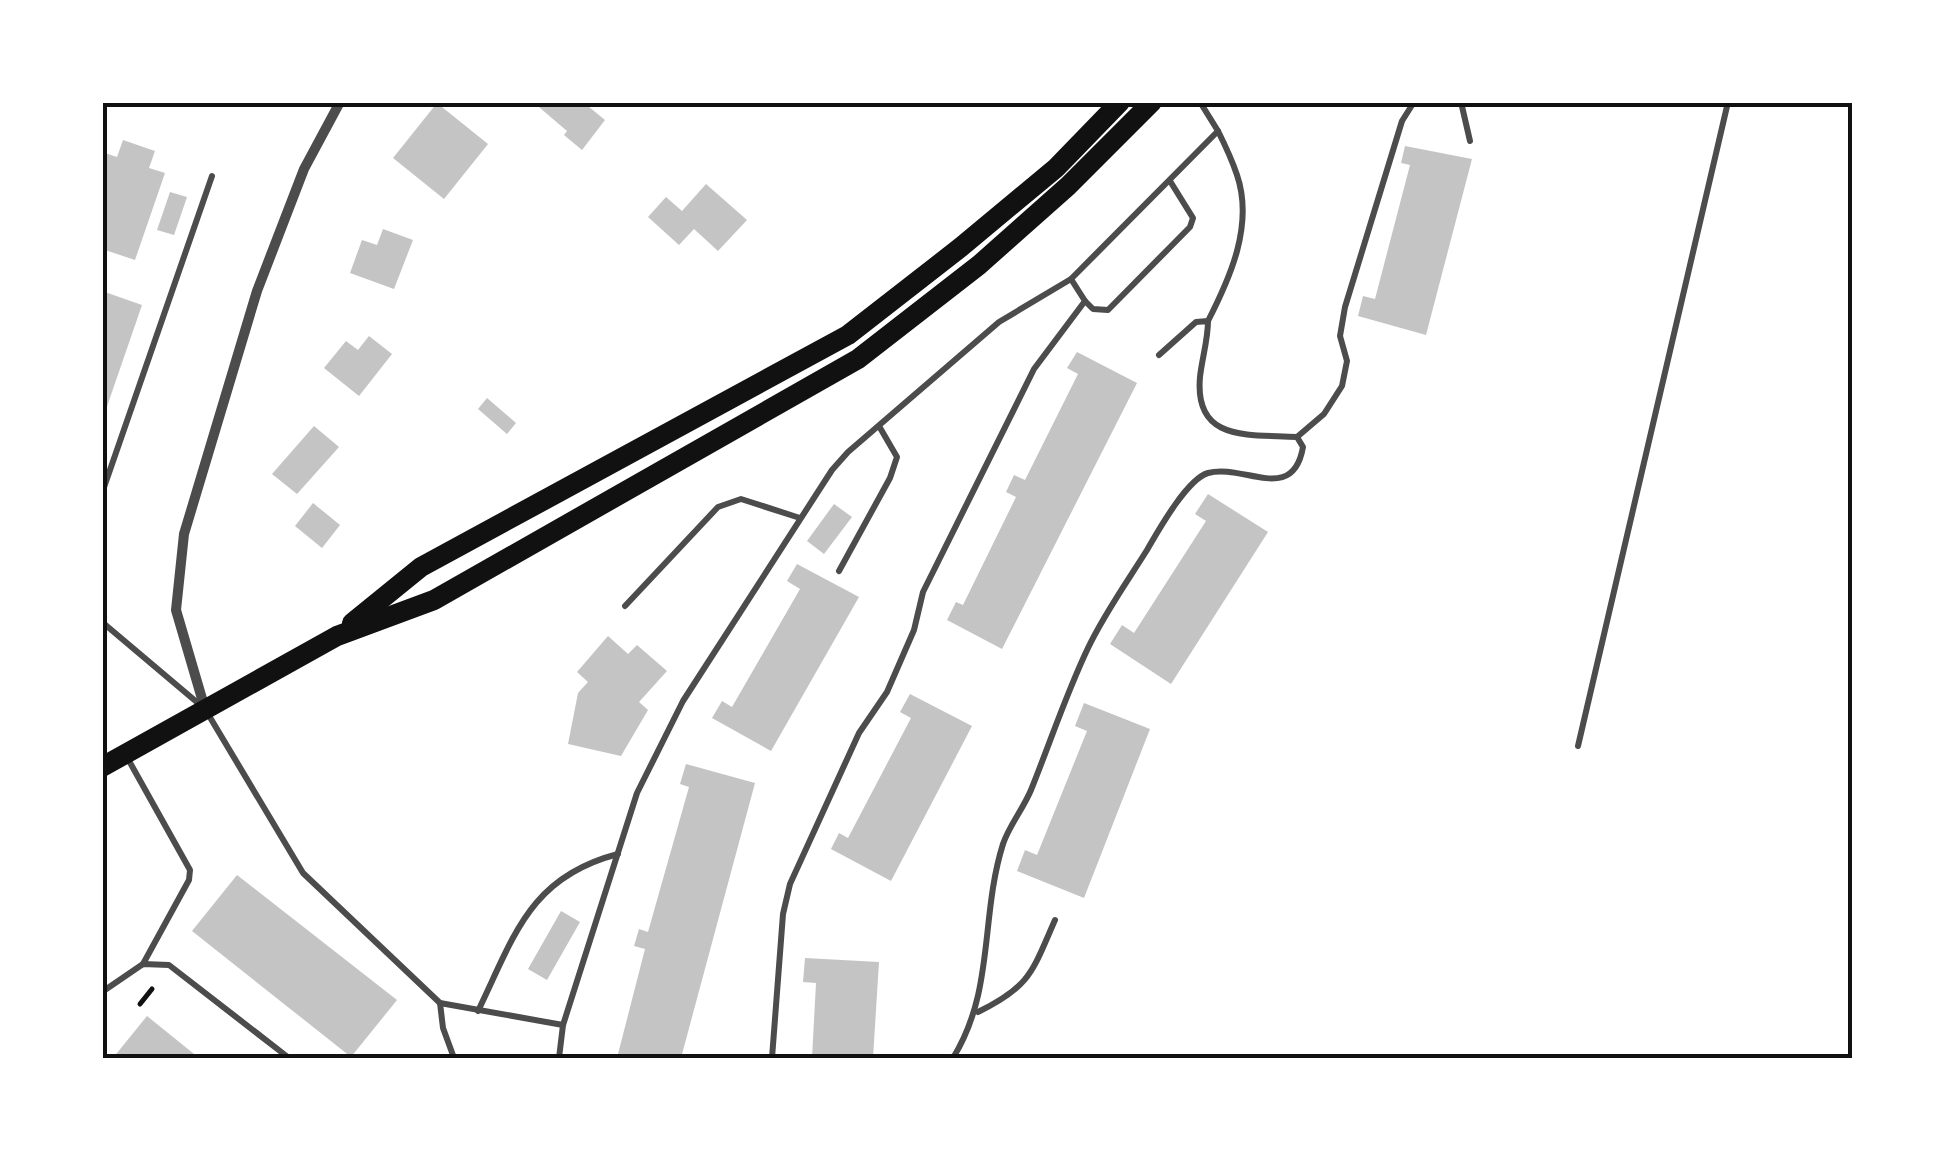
<svg xmlns="http://www.w3.org/2000/svg" width="1955" height="1161" font-family="'Space Grotesk',sans-serif">
<style>
.building{fill:#c4c4c4}
.lines{fill:none;stroke-linecap:round;stroke-linejoin:round}
.path{stroke:#111;stroke-width:5}
.service{stroke:#4c4c4c;stroke-width:6}
.minor{stroke:#4c4c4c;stroke-width:10}
.secondary{stroke:#111;stroke-width:20}
.neatline{fill:none;stroke:#111;stroke-width:4}
</style>
<rect width="100%" height="100%" fill="#fff"/>
<!-- building -->
<g class="building">
<path d="M 533,102 L 583,102 L 605,120 L 582,150 L 564,135 L 567,131 Z"/>
<path d="M 437,103 L 488,144 L 444,199 L 393,158 Z"/>
<path d="M 123,140 L 155,151 L 149,168 L 165,173 L 135,260 L 102,249 L 102,152 L 117,157 Z"/>
<path d="M 1405,146 L 1472,159 L 1426,335 L 1358,316 L 1363,296 L 1375,299 L 1410,165 L 1401,163 Z"/>
<path d="M 706,184 L 747,220 L 718,251 L 694,229 L 679,245 L 648,217 L 666,197 L 682,211 Z"/>
<path d="M 170,192 L 187,197 L 174,235 L 157,230 Z"/>
<path d="M 383,229 L 413,240 L 394,289 L 350,273 L 362,240 L 377,245 Z"/>
<path d="M 102,291 L 142,305 L 103,418 L 102,418 Z"/>
<path d="M 369,336 L 392,354 L 359,396 L 324,368 L 346,341 L 358,350 Z"/>
<path d="M 1077,352 L 1137,383 L 1002,649 L 947,620 L 956,602 L 963,605 L 1016,497 L 1006,492 L 1014,475 L 1025,480 L 1078,374 L 1067,368 Z"/>
<path d="M 487,398 L 516,423 L 507,434 L 478,409 Z"/>
<path d="M 314,426 L 339,447 L 297,494 L 272,474 Z"/>
<path d="M 1208,494 L 1268,532 L 1171,684 L 1110,644 L 1122,625 L 1134,633 L 1206,521 L 1195,514 Z"/>
<path d="M 313,503 L 340,525 L 322,548 L 295,526 Z"/>
<path d="M 834,504 L 852,517 L 824,554 L 807,541 Z"/>
<path d="M 797,564 L 859,597 L 771,751 L 712,718 L 722,701 L 732,707 L 800,589 L 787,581 Z"/>
<path d="M 608,636 L 628,654 L 637,645 L 667,671 L 639,702 L 648,710 L 621,756 L 568,744 L 578,693 L 588,682 L 577,672 Z"/>
<path d="M 910,694 L 972,726 L 891,881 L 831,849 L 839,833 L 848,838 L 911,718 L 900,712 Z"/>
<path d="M 1084,703 L 1150,729 L 1084,898 L 1017,871 L 1025,850 L 1037,855 L 1087,731 L 1075,726 Z"/>
<path d="M 686,764 L 755,783 L 681,1058 L 617,1058 L 645,949 L 634,946 L 639,929 L 648,932 L 689,787 L 680,784 Z"/>
<path d="M 237,875 L 397,1000 L 351,1057 L 192,931 Z"/>
<path d="M 561,911 L 580,922 L 547,980 L 528,969 Z"/>
<path d="M 805,958 L 879,962 L 873,1058 L 812,1058 L 816,983 L 803,982 Z"/>
<path d="M 147,1016 L 199,1058 L 113,1058 Z"/>
</g>
<g class="lines">
<!-- path -->
<path class="path" d="M 140,1004 L 152,989"/>
<!-- service -->
<g class="service">
<path d="M 1461,102 L 1470,141"/>
<path d="M 1085,301 L 1093,309 L 1108,310 L 1190,227 L 1193,218 L 1170,181"/>
<path d="M 1208,321 C 1230,278 1254,225 1237,175 C 1232,160 1225,145 1218,131"/>
<path d="M 1297,437 L 1324,414 L 1342,386 L 1347,361 L 1340,336 L 1345,307 L 1402,121 L 1414,102"/>
<path d="M 102,493 L 212,176"/>
<path d="M 839,571 L 890,478 L 897,457 L 879,426"/>
<path d="M 625,606 L 718,507 L 741,499 L 800,518"/>
<path d="M 102,622 L 205,709 L 303,873 L 440,1003 L 563,1025 L 637,793 L 683,701 L 832,470 L 848,452 L 999,322 L 1071,279 L 1218,131 L 1200,102"/>
<path d="M 1578,746 L 1728,102"/>
<path d="M 128,759 L 190,870 L 189,880 L 143,964"/>
<path d="M 102,992 L 143,964 L 169,965 L 289,1058"/>
<path d="M 440,1003 L 443,1028 L 454,1058"/>
<path d="M 478,1011 C 514,937 529,877 618,854"/>
<path d="M 978,1012 C 1031,986 1032,972 1055,920"/>
<path d="M 559,1058 L 563,1025"/>
<path d="M 772,1058 L 783,914 L 790,884 L 859,733 L 887,692 L 914,630 L 923,592 L 1034,369 L 1085,301 L 1071,279"/>
<path d="M 953,1058 C 995,990 980,917 1003,844 C 1009,826 1023,809 1031,790 C 1050,743 1066,694 1088,648 C 1104,614 1127,582 1147,550 C 1158,531 1187,479 1208,473 C 1243,463 1293,505 1303,447 L 1297,437 C 1250,434 1194,443 1200,377 C 1202,358 1208,340 1208,321 L 1196,322 L 1159,355"/>
</g>
<!-- minor -->
<path class="minor" d="M 205,709 L 176,610 L 184,534 L 257,291 L 304,169 L 340,102"/>
<!-- secondary -->
<g class="secondary">
<path d="M 352,623 L 421,567 L 848,335 L 961,247 L 1056,168 L 1120,102"/>
<path d="M 102,767 L 337,636 L 434,600 L 858,359 L 979,265 L 1068,186 L 1152,102"/>
</g>
</g>
<!-- border -->
<rect width="1955" height="1161" fill="none" stroke="#ffffff" stroke-width="210"/>
<rect x="105" y="105" width="1745" height="951" class="neatline"/>
</svg>
